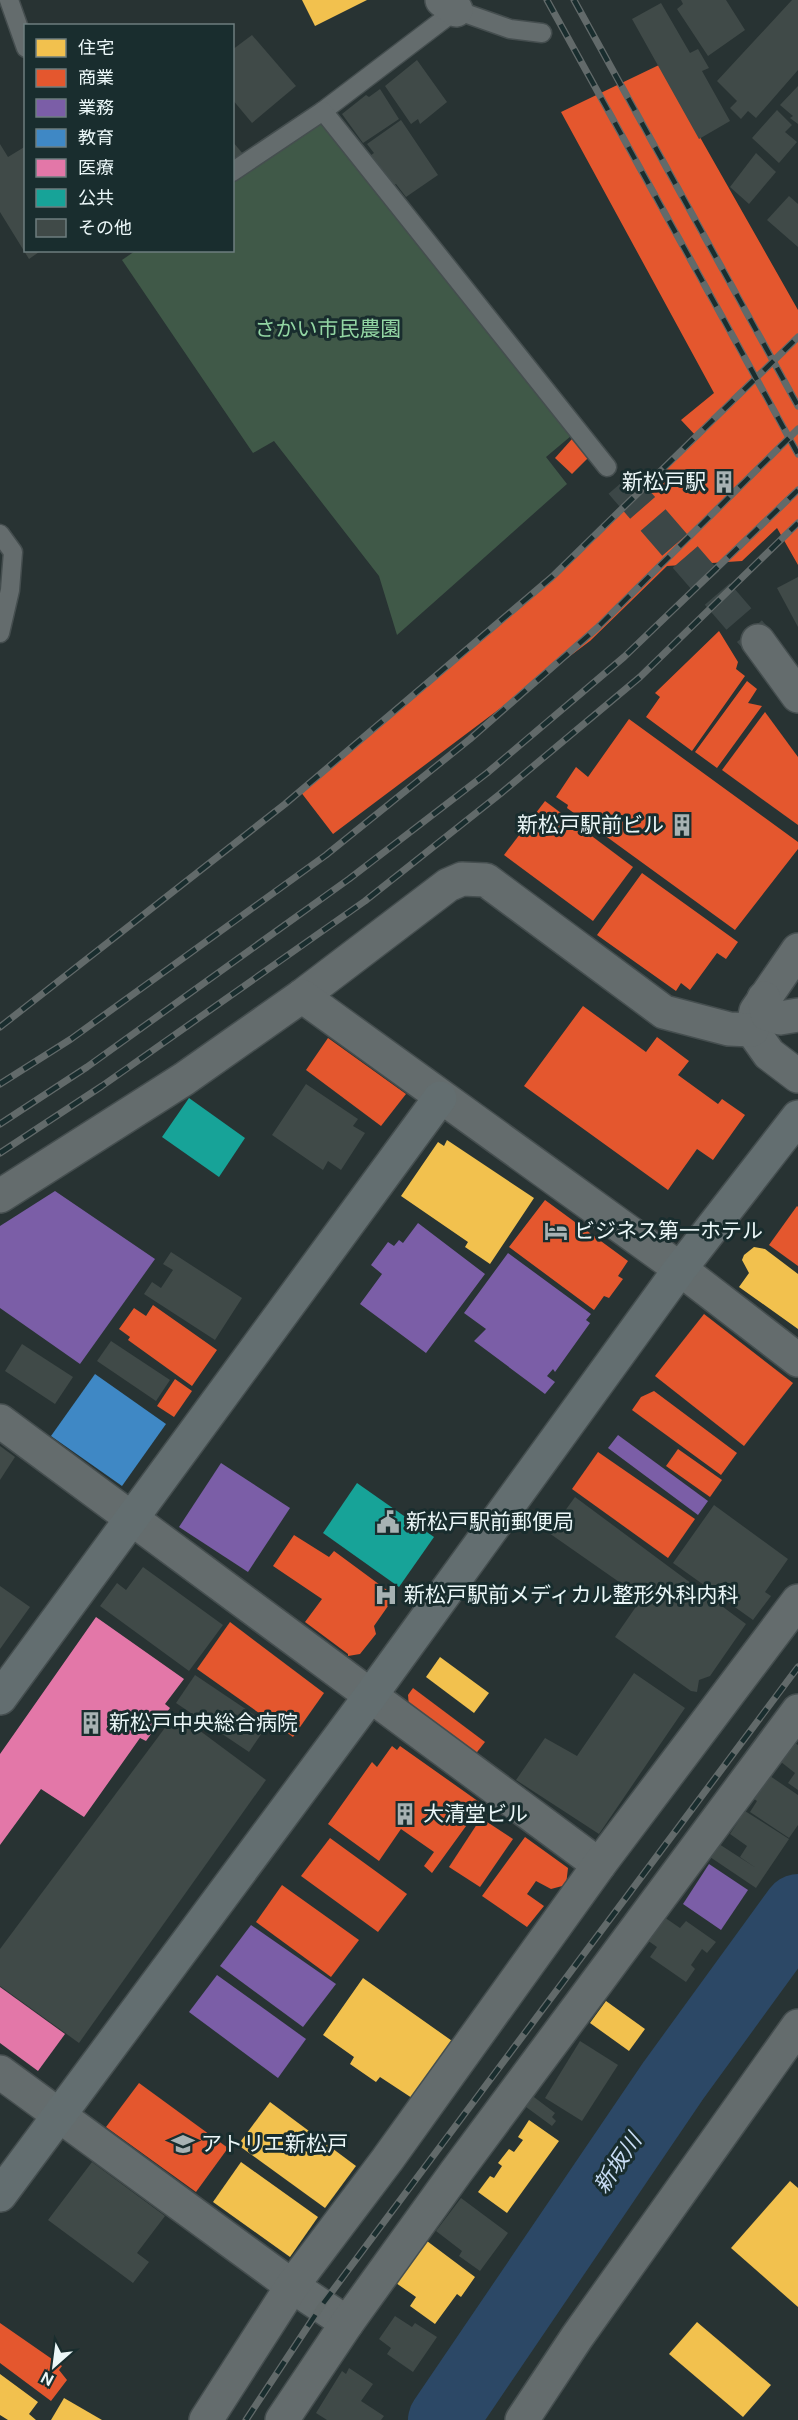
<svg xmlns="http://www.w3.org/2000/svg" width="798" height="2420" font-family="'DM Sans','Noto Sans JP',sans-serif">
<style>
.green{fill:#405948}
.homes{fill:#f2c14e}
.shops{fill:#e4572e}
.offices{fill:#7b5ea7}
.schools{fill:#3f88c5}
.health{fill:#e377a8}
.public{fill:#17a398}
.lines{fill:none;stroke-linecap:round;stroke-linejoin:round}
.river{stroke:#2c4866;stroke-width:70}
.building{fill:#404a48}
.street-tunnel{stroke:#3c4747;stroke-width:33;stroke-dasharray:33 16;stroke-linecap:butt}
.lane-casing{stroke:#454e4f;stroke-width:21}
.street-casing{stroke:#454e4f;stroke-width:36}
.secondary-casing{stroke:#454e4f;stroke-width:36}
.lane{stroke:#646c6d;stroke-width:18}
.street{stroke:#646c6d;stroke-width:33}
.secondary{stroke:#636e70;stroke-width:33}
.rail-casing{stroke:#626a6a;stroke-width:7}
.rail{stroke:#192d2e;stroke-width:4.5;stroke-dasharray:14;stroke-linecap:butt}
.labels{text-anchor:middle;stroke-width:6;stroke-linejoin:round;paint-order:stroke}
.park-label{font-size:21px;fill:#92d5a3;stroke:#192d2e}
.poi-label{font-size:21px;fill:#ebf7f8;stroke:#192d2e;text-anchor:start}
.water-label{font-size:22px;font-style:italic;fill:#c8dcf4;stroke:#192d2e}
</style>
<rect width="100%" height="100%" fill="#283333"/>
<!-- green -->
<path class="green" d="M 321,122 L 571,436 L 546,457 L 567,484 L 397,635 L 379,576 L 274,441 L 253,453 L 122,260 L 135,251 L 232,250 L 233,183 Z"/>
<!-- homes -->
<g class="homes">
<path d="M 302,0 L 367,0 L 315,26 Z"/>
<path d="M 447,1140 L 534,1198 L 490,1264 L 465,1247 L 468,1242 L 401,1196 L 438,1142 L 444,1146 Z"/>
<path d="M 754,1247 L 765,1249 L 798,1274 L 798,1329 L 739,1287 L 749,1273 L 742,1260 L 744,1255 Z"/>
<path d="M 440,1657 L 489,1693 L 474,1713 L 426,1677 Z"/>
<path d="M 363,1978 L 455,2043 L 415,2100 L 380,2077 L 376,2082 L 350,2064 L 354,2057 L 323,2035 Z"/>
<path d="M 606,2001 L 645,2029 L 629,2051 L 590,2023 Z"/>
<path d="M 270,2102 L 356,2166 L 325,2208 L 238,2145 Z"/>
<path d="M 529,2120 L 559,2141 L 507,2213 L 478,2192 L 490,2176 L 494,2178 L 502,2166 L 498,2163 L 509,2149 L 514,2152 L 523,2140 L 518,2137 Z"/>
<path d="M 241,2162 L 318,2217 L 290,2257 L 213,2202 Z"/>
<path d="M 790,2181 L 798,2188 L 798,2307 L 731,2248 Z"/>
<path d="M 427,2241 L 475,2277 L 461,2297 L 457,2294 L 435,2324 L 410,2306 L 416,2297 L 396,2283 Z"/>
<path d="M 697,2322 L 771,2385 L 743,2417 L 669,2354 Z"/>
<path d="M 0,2374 L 38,2402 L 29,2414 L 36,2420 L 8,2420 L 0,2415 Z"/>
<path d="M 64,2398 L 102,2420 L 51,2420 Z"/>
</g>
<!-- shops -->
<g class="shops">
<path d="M 659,65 L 798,310 L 798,565 L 777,528 L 742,561 L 667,566 L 590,641 L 333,834 L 300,791 L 540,590 L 697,437 L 681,420 L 714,393 L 561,112 Z"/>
<path d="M 572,439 L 589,457 L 572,474 L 555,458 Z"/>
<path d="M 719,631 L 738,662 L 736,669 L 745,676 L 692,751 L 646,717 L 660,697 L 655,693 Z"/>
<path d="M 747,681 L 757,689 L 748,703 L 762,706 L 717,768 L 695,752 Z"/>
<path d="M 765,712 L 798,757 L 798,825 L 722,770 Z"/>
<path d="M 629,719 L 798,842 L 798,849 L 735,930 L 567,808 L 568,805 L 556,797 L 576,767 L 588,777 Z"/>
<path d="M 545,801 L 633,867 L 593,921 L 504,855 Z"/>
<path d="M 642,873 L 738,942 L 726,959 L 717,953 L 690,990 L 681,983 L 676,991 L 597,935 Z"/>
<path d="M 583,1006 L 646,1052 L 657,1037 L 689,1061 L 678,1075 L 718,1104 L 722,1099 L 745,1115 L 713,1160 L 697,1149 L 668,1190 L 524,1086 Z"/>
<path d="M 328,1038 L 406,1094 L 381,1126 L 306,1070 Z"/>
<path d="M 545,1200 L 628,1261 L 618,1276 L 623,1279 L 609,1298 L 604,1296 L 594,1310 L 509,1247 Z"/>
<path d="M 797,1206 L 798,1207 L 798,1266 L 769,1245 Z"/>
<path d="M 153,1305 L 217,1350 L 192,1386 L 128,1340 L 130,1337 L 119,1329 L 134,1308 L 146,1316 Z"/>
<path d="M 704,1314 L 793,1383 L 744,1446 L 655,1376 Z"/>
<path d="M 175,1379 L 192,1391 L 174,1417 L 157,1406 Z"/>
<path d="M 654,1391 L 737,1453 L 721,1475 L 632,1410 L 641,1397 Z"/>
<path d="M 678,1449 L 722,1480 L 710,1497 L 666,1466 Z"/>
<path d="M 598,1452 L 695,1519 L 668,1558 L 572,1489 Z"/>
<path d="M 294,1535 L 329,1557 L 334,1551 L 395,1596 L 374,1626 L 376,1634 L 360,1654 L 348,1656 L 348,1654 L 305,1622 L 322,1599 L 273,1566 Z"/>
<path d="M 230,1622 L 324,1693 L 293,1737 L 197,1669 Z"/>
<path d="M 413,1688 L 485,1742 L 474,1756 L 409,1707 L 408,1695 Z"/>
<path d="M 392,1746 L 397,1750 L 400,1746 L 482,1804 L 432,1873 L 424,1866 L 434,1852 L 401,1829 L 379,1861 L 328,1824 L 372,1762 L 377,1767 Z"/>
<path d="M 481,1818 L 513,1839 L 480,1887 L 449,1867 Z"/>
<path d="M 525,1837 L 568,1868 L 566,1885 L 551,1889 L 536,1881 L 527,1894 L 544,1906 L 527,1927 L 482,1896 Z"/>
<path d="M 330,1838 L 407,1894 L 378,1932 L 301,1876 Z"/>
<path d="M 282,1885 L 359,1940 L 331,1977 L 256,1922 Z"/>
<path d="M 139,2083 L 228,2148 L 196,2192 L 106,2127 Z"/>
<path d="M 0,2323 L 62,2366 L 59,2370 L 67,2380 L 51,2401 L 0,2363 Z"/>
</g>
<!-- offices -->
<g class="offices">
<path d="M 55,1191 L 155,1259 L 80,1364 L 0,1308 L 0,1226 Z"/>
<path d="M 418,1223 L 485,1274 L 426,1353 L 360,1304 L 382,1274 L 371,1265 L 388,1242 L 394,1246 L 399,1240 L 403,1243 Z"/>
<path d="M 508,1253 L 591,1314 L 586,1320 L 590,1323 L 555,1372 L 553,1369 L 547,1376 L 555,1382 L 545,1394 L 474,1341 L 486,1329 L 464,1313 Z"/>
<path d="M 618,1435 L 708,1501 L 698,1515 L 608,1448 Z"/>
<path d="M 221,1463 L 290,1508 L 248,1572 L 179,1527 Z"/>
<path d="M 709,1864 L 748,1890 L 721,1930 L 683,1904 Z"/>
<path d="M 251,1925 L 336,1984 L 303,2027 L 220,1966 Z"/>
<path d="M 217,1975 L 306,2039 L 278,2078 L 189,2012 Z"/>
</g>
<!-- schools -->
<path class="schools" d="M 95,1374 L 166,1424 L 122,1486 L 51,1436 Z"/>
<!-- health -->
<g class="health">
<path d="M 96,1617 L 184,1679 L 165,1704 L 170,1708 L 146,1741 L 140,1738 L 84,1817 L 41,1789 L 0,1845 L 0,1754 Z"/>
<path d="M 0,1987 L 65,2034 L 38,2071 L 0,2043 Z"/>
</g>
<!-- public -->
<g class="public">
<path d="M 189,1098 L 245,1138 L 219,1177 L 162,1137 Z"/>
<path d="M 357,1483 L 434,1537 L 399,1587 L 323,1533 Z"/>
</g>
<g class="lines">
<!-- river -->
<path class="river" d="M 443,2420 L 673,2081 L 798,1909"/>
</g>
<!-- building -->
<g class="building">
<path d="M 681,0 L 726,0 L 745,30 L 708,56 L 677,9 L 683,4 Z"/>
<path d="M 792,0 L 798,0 L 798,70 L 756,118 L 748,111 L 741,119 L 730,108 L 737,101 L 717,81 Z"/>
<path d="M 661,3 L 690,53 L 698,49 L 709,68 L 702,71 L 730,121 L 699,139 L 632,19 Z"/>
<path d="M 252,35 L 296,86 L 252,123 L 232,99 L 232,50 Z"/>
<path d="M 417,60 L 447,102 L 420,124 L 418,119 L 411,124 L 385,86 Z"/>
<path d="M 798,86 L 798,124 L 790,118 L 793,116 L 780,105 Z"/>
<path d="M 380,89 L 399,119 L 363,143 L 342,114 L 366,95 L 369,97 Z"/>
<path d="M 777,110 L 792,125 L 785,132 L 797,142 L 779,163 L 752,138 Z"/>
<path d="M 401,120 L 438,175 L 406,197 L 396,184 L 389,188 L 367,158 L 374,153 L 367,144 Z"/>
<path d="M 232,141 L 244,155 L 232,164 Z"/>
<path d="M 0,144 L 8,157 L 26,146 L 26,250 L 42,250 L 29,259 L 0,212 Z"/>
<path d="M 756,153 L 776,172 L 749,204 L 730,187 Z"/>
<path d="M 789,196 L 798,204 L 798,247 L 767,220 Z"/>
<path d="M 798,577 L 798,627 L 777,588 Z"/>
<path d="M 306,1084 L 358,1119 L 353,1126 L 365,1133 L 341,1170 L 328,1161 L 323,1170 L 272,1135 Z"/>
<path d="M 171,1252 L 242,1298 L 215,1340 L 144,1294 L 152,1282 L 161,1288 L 173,1270 L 163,1264 Z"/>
<path d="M 111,1341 L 170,1380 L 156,1401 L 97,1361 Z"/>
<path d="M 22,1344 L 73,1377 L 55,1404 L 5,1371 Z"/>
<path d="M 0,1446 L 15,1457 L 0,1480 Z"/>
<path d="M 575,1497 L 746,1624 L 710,1676 L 699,1680 L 697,1692 L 691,1691 L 615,1637 L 642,1598 L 549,1533 Z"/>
<path d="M 714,1505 L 788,1559 L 765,1592 L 771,1596 L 753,1620 L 673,1563 Z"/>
<path d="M 143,1567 L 223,1625 L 189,1671 L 100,1606 L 117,1583 L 126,1590 Z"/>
<path d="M 0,1586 L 30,1607 L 0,1649 Z"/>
<path d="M 634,1673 L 685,1708 L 599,1834 L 516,1780 L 545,1738 L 577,1756 Z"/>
<path d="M 195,1675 L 268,1724 L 249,1752 L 176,1703 Z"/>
<path d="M 176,1713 L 266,1780 L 79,2043 L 0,1986 L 0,1949 Z"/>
<path d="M 795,1743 L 798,1745 L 798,1790 L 788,1783 L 795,1773 L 781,1762 Z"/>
<path d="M 770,1776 L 798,1795 L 798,1825 L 789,1838 L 750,1812 L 757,1801 L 754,1799 Z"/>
<path d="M 745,1811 L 789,1839 L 756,1888 L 710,1857 L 719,1844 L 756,1868 L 740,1857 L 747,1846 L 730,1834 Z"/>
<path d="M 664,1917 L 680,1928 L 686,1921 L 716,1942 L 707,1953 L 702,1949 L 691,1965 L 695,1969 L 686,1982 L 650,1957 L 657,1947 L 647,1940 Z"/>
<path d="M 580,2041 L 618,2065 L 582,2121 L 545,2098 Z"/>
<path d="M 530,2094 L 555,2113 L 552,2117 L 556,2121 L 552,2126 L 522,2104 Z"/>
<path d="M 92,2162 L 165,2216 L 137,2253 L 149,2262 L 133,2283 L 48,2220 Z"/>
<path d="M 461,2198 L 508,2233 L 480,2271 L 459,2256 L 462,2251 L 436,2231 Z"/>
<path d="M 395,2316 L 412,2327 L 415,2323 L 437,2337 L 413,2372 L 387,2354 L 391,2348 L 379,2339 Z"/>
<path d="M 349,2368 L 373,2384 L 361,2401 L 384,2416 L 381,2420 L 327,2420 L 316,2413 L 342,2371 L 346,2374 Z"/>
</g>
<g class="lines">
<!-- street-tunnel -->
<path class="street-tunnel" d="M 621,483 L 758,641"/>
<!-- lane casing -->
<g class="lane-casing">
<g id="lane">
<path d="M 9,0 L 26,48"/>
<path d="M 323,111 L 456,10 L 510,29 L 542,33"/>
<path d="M 232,172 L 323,111 L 607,467"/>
<path d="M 0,534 L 13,552 L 10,590 L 0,633"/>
</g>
</g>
<!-- street casing -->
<g class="street-casing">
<g id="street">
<path d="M 442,0 L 456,10"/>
<path d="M 758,641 L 798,696"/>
<path d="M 798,950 L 756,1011 L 752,1030 L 769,1054 L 798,1076"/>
<path d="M 302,996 L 448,885 L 462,879 L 486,880 L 664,1012 L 729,1029 L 752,1030"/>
<path d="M 764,998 L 767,1014 L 780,1018 L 798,1015"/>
<path d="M 0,1196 L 184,1079 L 302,996 L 680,1269 L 798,1360"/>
<path d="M 0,1421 L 599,1865"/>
<path d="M 0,2072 L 292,2286 L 347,2323"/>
<path d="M 206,2420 L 292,2286 L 387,2160 L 599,1865 L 798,1601"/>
<path d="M 282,2420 L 347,2323 L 456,2172 L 798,1711"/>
<path d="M 522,2420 L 577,2337 L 798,2026"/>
</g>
</g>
<!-- secondary casing -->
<g class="secondary-casing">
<g id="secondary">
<path d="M 0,1698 L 440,1098"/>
<path d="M 0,2195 L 371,1695 L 680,1269 L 798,1117"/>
</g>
</g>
<!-- lane -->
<use href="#lane" class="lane"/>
<!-- street -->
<use href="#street" class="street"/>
<!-- secondary -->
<use href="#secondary" class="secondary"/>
<!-- rail casing -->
<g class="rail-casing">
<g id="rail">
<path d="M 547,0 L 798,454"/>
<path d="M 574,0 L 798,406"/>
<path d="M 0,1027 L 285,804 L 552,577 L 798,337"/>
<path d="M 0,1084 L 71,1039 L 326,855 L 470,739 L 597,628 L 798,429"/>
<path d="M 0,1124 L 87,1067 L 349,879 L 487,773 L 624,657 L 798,490"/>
<path d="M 0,1153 L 102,1086 L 365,901 L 500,794 L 640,677 L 798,523"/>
<path d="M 246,2420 L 322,2305 L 798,1667"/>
</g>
</g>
<!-- rail -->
<use href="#rail" class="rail"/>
</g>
<!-- icons -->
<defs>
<g id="building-bare" transform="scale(1.8)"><path d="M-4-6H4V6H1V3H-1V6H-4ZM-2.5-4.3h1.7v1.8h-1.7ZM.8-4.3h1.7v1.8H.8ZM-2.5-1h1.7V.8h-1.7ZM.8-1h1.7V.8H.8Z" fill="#a7b2b3" stroke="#192d2e" stroke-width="2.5" paint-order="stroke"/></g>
<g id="hotel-bare" transform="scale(1.8)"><path d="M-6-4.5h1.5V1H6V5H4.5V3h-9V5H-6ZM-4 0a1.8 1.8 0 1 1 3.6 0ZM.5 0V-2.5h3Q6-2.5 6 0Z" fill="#a7b2b3" stroke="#192d2e" stroke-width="2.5" paint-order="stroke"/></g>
<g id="civic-bare" transform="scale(1.8)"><path d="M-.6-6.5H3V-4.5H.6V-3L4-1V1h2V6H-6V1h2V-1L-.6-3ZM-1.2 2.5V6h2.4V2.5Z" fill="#a7b2b3" stroke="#192d2e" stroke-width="2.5" paint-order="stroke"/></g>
<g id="hospital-bare" transform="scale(1.8)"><path d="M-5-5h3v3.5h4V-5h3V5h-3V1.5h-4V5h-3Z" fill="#a7b2b3" stroke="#192d2e" stroke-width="2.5" paint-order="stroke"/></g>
<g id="university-bare" transform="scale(1.8)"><path d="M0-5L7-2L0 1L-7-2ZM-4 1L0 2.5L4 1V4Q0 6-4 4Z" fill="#a7b2b3" stroke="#192d2e" stroke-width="2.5" paint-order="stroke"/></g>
</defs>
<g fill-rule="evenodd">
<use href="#building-bare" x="724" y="482"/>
<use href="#building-bare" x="682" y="825"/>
<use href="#hotel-bare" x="556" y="1231"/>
<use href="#civic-bare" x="388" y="1522"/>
<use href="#hospital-bare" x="386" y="1595"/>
<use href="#building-bare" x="91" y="1723"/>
<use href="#building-bare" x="405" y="1814"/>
<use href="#university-bare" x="183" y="2144"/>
</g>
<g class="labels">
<!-- park labels -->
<g class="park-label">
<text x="328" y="336">さかい市民農園</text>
</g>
<!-- poi labels -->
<g class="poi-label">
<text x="706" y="489" text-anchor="end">新松戸駅</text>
<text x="664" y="832" text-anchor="end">新松戸駅前ビル</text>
<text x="574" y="1238">ビジネス第一ホテル</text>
<text x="406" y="1529">新松戸駅前郵便局</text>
<text x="404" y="1602">新松戸駅前メディカル整形外科内科</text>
<text x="109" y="1730">新松戸中央総合病院</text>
<text x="423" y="1821">大清堂ビル</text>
<text x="201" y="2151">アトリエ新松戸</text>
</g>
<!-- water labels -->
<g class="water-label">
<text transform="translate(617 2163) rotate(-56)" y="8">新坂川</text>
</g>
</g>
<!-- legend -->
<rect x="24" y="24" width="210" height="228" fill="#192d2e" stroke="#6d7e7f" stroke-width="1.5"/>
<rect x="36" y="39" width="30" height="18" fill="#f2c14e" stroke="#6d7e7f" stroke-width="1.5"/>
<text x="78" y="54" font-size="18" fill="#ebf7f8">住宅</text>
<rect x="36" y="69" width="30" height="18" fill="#e4572e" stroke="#6d7e7f" stroke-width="1.5"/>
<text x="78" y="84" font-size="18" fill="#ebf7f8">商業</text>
<rect x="36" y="99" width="30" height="18" fill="#7b5ea7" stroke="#6d7e7f" stroke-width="1.5"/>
<text x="78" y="114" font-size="18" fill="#ebf7f8">業務</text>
<rect x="36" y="129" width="30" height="18" fill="#3f88c5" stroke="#6d7e7f" stroke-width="1.5"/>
<text x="78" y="144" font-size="18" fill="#ebf7f8">教育</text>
<rect x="36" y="159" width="30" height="18" fill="#e377a8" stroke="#6d7e7f" stroke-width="1.5"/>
<text x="78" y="174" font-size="18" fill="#ebf7f8">医療</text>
<rect x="36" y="189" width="30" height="18" fill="#17a398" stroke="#6d7e7f" stroke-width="1.5"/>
<text x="78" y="204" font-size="18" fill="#ebf7f8">公共</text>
<rect x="36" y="219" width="30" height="18" fill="#404a48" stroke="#6d7e7f" stroke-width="1.5"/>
<text x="78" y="234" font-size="18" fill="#ebf7f8">その他</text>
<!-- north arrow -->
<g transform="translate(54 2366) rotate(208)" stroke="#192d2e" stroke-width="4.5" paint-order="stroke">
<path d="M0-4.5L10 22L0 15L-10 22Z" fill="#ebf7f8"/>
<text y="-9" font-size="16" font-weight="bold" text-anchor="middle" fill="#ebf7f8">N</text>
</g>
</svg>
